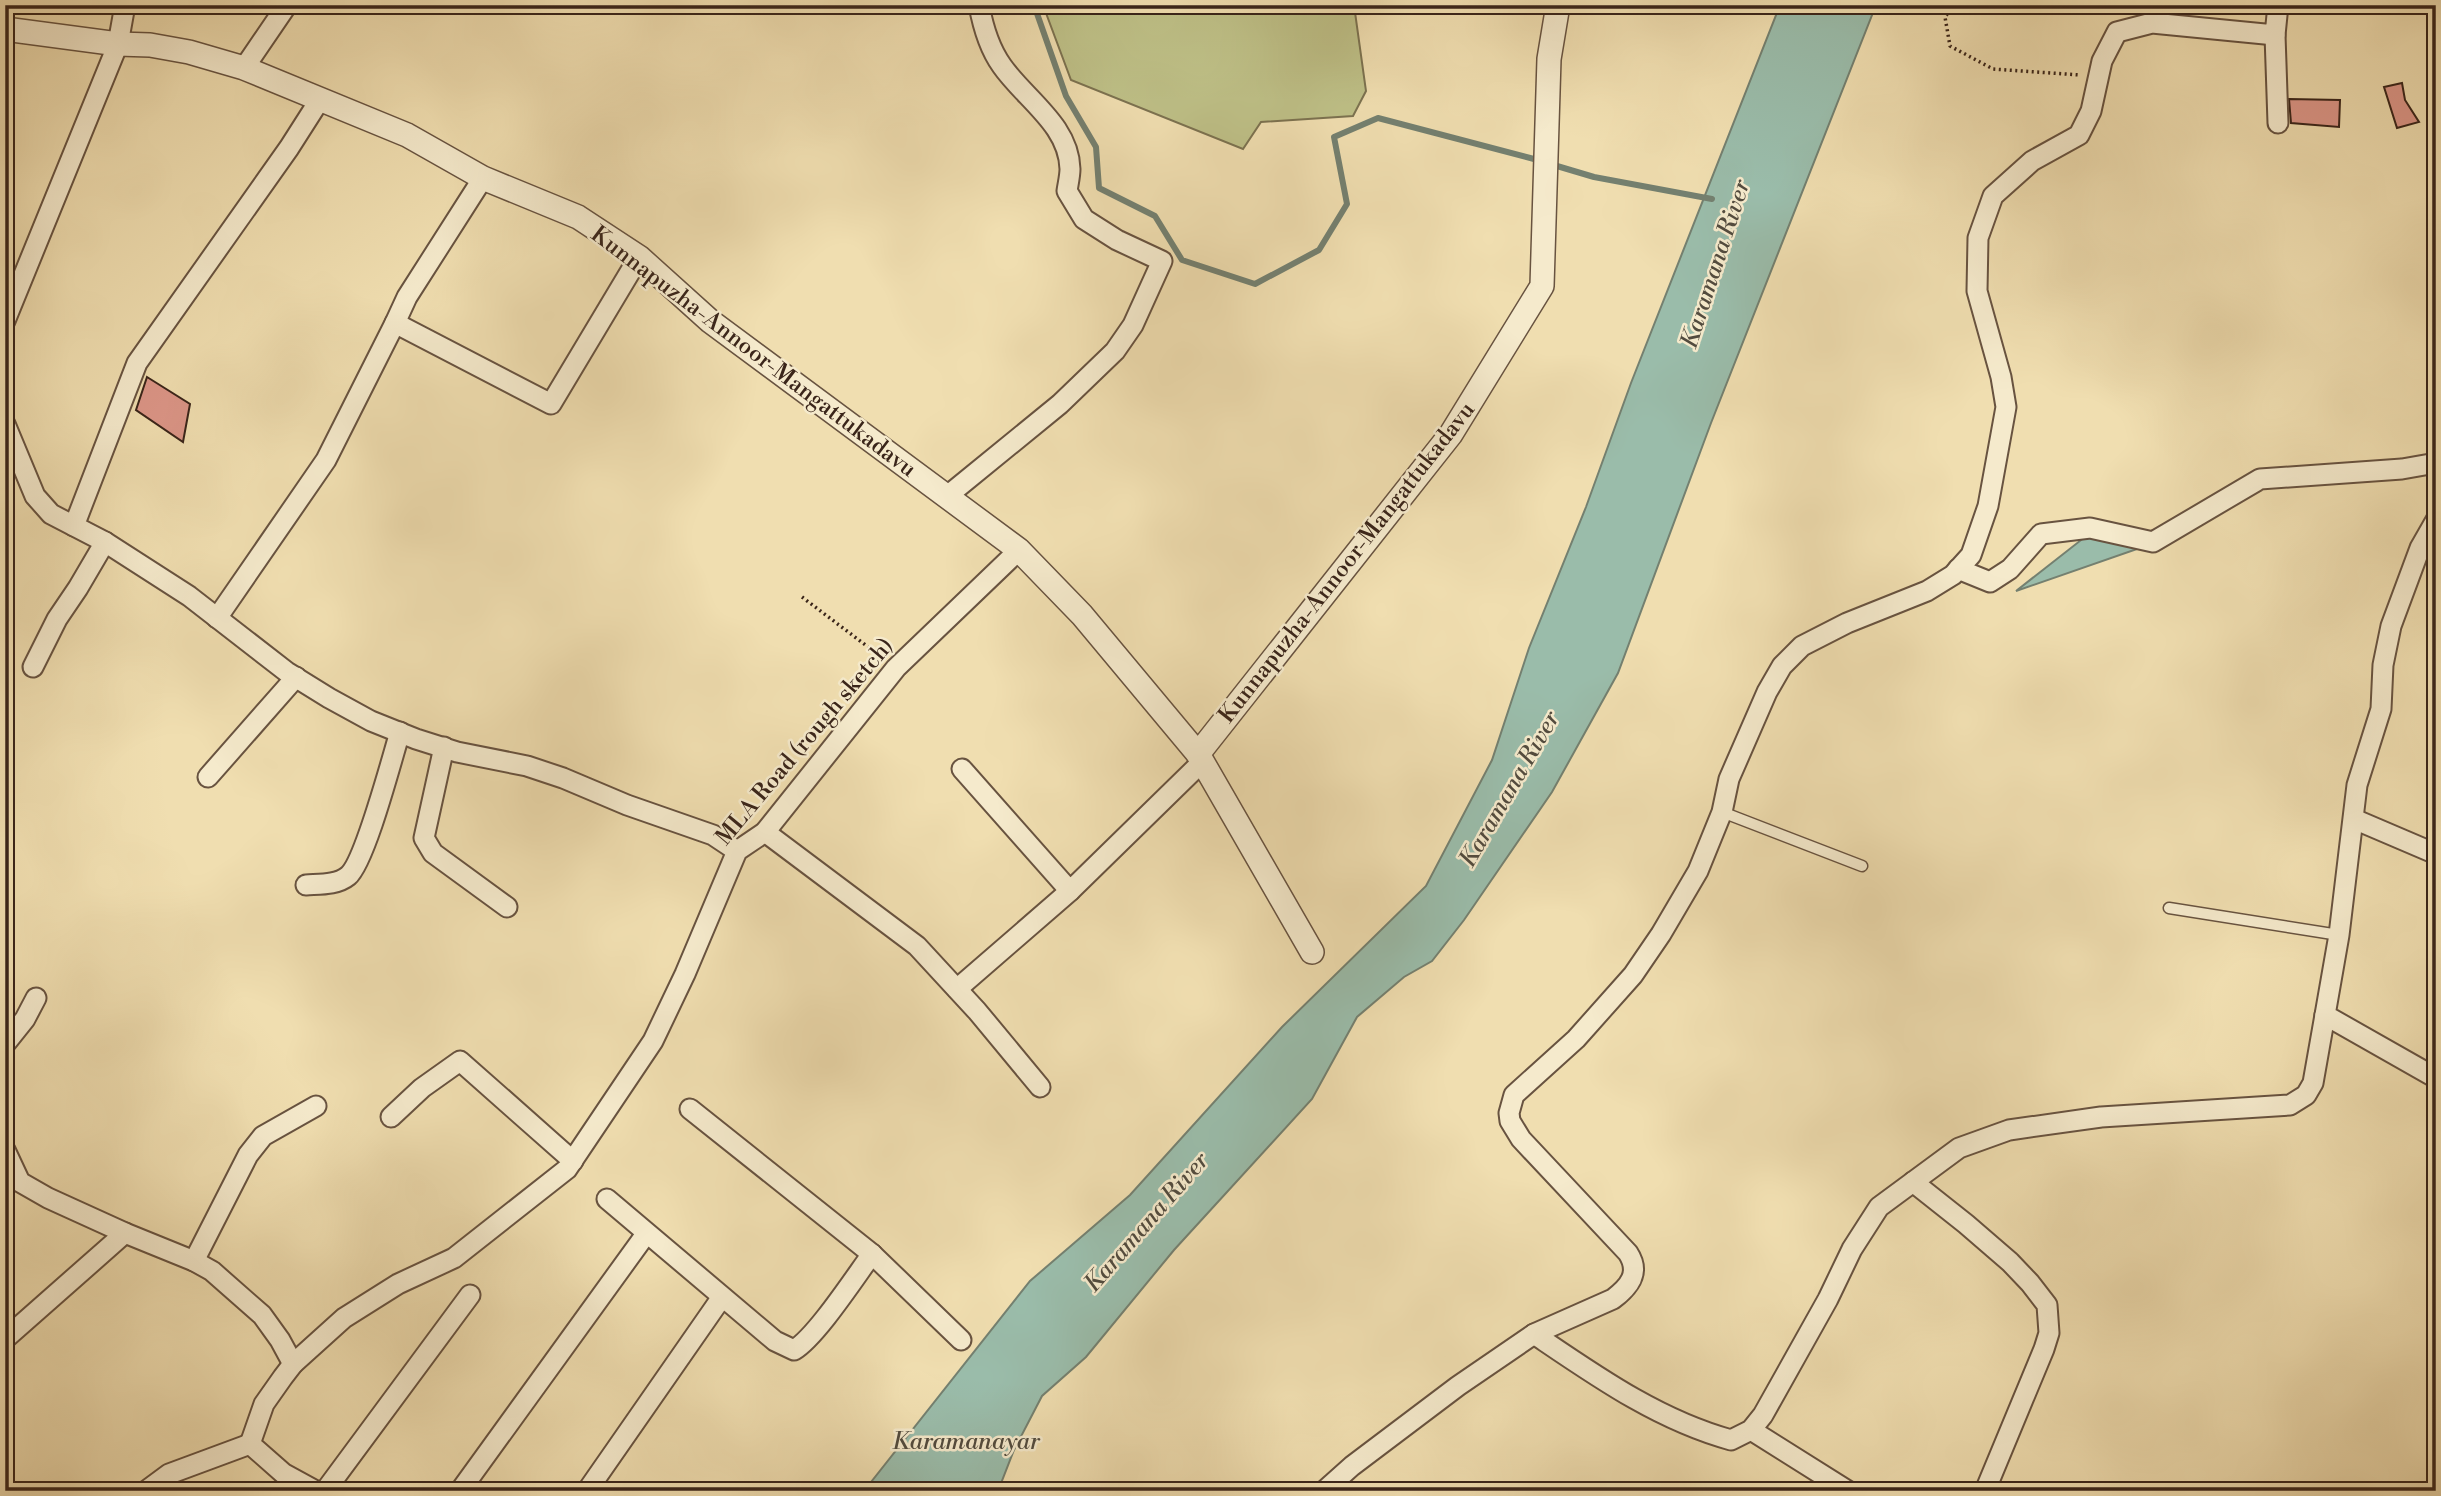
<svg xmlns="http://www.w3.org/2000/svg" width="2441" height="1496" font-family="'Libre Bodoni',serif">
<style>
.green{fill:#bec087;stroke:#7c7250;stroke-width:2}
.water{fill:#9abcaa;stroke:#748070;stroke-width:2}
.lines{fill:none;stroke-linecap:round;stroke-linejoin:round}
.stream{stroke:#748070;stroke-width:6}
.building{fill:#dc9688;stroke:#3a251a;stroke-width:2}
.service-casing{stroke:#685340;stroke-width:13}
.minor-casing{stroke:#685340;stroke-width:23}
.tertiary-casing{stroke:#685340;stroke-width:26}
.path{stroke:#3a251a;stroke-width:3.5;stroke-dasharray:2 3.5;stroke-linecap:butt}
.service{stroke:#f5eacc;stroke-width:10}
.minor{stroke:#f5eacc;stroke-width:19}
.tertiary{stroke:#f5eacc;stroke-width:23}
.labels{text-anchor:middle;stroke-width:5;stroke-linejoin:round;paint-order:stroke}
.street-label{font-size:23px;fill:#3a251a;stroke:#f5eacc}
.water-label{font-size:24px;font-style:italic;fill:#524b3e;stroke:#f5eacc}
</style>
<rect width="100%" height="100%" fill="#f0deb0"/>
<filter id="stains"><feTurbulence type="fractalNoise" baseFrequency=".00286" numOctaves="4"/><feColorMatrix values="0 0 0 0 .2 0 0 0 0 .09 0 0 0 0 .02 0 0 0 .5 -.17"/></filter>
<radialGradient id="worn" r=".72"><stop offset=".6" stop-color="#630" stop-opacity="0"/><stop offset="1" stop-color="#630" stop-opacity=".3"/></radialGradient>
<!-- green -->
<path class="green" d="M 1043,5 L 1354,5 L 1366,91 L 1353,116 L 1261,122 L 1243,149 L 1071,80 Z"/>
<!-- water -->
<g class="water">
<path d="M 1780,5 L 1876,5 L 1711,423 L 1618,673 L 1552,792 L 1464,920 L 1432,961 L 1404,977 L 1357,1017 L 1312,1099 L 1174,1250 L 1086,1357 L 1042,1396 L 1014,1450 L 998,1491 L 864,1491 L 1030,1281 L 1130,1195 L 1282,1027 L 1426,886 L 1492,760 L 1529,648 L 1586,507 L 1631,383 Z"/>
<path d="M 2090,533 L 2137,549 L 2016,591 Z"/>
</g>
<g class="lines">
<!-- stream -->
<g class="stream">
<path d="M 1034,5 L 1066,96 L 1096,147 L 1099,188 L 1155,216 L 1182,260 L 1255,284 L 1319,250 L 1347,204 L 1334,137 L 1378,118 L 1534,159"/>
<path d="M 1557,166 L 1594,177 L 1712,199"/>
</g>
</g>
<!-- building -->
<g class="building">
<path d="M 2402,83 L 2405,100 L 2419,122 L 2397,128 L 2384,87 Z"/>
<path d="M 2289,99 L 2340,100 L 2339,127 L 2291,123 Z"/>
<path d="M 147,377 L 190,404 L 183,442 L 136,410 Z"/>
</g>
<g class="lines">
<!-- service casing -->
<g class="service-casing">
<g id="service">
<path d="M 1722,812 L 1862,866"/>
<path d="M 2169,908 L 2339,935"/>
</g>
</g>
<!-- minor casing -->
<g class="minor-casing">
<g id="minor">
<path d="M 2275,35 L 2278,123"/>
<path d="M 244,68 L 287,5"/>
<path d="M 5,321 L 118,44 L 125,5"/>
<path d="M 395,323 L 407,297 L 483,178"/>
<path d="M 5,424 L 35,496 L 51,514 L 105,542 L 189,596 L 287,672 L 329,698 L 371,721 L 416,739 L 457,752 L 527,766 L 563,778 L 627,805 L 713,835 L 737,851"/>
<path d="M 946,497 L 1060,404 L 1115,351 L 1133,325 L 1162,261 L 1117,240 L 1084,219 L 1067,191 C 1068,184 1070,176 1070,169 C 1069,125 1025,99 1002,66 C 989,48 983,27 979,5"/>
<path d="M 2436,520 L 2420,548 L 2391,626 L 2383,665 L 2381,709 L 2357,785 L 2339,935 L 2325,1015 L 2436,1078"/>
<path d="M 74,526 L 137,363 L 289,148 L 319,101"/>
<path d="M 1958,569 L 1990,582 L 2010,569 L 2041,534 L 2090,528 L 2153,542 L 2260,479 L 2402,469 L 2436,463"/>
<path d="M 217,618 L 326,460 L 395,323 L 551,404 L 639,257"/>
<path d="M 33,667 L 57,619 L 78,588 L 105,542"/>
<path d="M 444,747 L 424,838 L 433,853 L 507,907"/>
<path d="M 962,769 L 1070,891 L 1202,762"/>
<path d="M 208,777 L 296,677"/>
<path d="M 2354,819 L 2436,854"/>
<path d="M 765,832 L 917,946 L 977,1011 L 1040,1087"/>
<path d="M 306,885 C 320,884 337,885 348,876 C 365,862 392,758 400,732"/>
<path d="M 957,989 L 1070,891"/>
<path d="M 5,1044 L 25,1019 L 36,998"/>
<path d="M 690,1109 L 872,1254 L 961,1340"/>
<path d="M 391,1117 L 422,1088 L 460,1061 L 573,1161"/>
<path d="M 5,1150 L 20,1182 L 48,1198 L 125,1233 L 194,1261 L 212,1271 L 262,1315 L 280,1340 L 293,1364"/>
<path d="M 1913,1182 L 1966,1224 L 2010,1262 L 2030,1283 L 2047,1305 L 2049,1333 L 2044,1349 L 1985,1491"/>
<path d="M 607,1199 L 775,1341 L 794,1350 C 816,1337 855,1277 872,1254"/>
<path d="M 194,1261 L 248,1155 L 263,1136 L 316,1106"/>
<path d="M 1534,1334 C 1596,1376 1658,1420 1731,1440 L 1751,1430 L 1763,1415 L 1828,1299 L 1852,1249 L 1879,1207 L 1959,1148 L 2009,1130 L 2101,1117 L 2290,1105 L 2306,1095 L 2313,1083 L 2325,1015"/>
<path d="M 5,1339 L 125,1233"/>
<path d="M 1751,1430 L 1848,1491"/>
<path d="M 146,1491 L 169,1474 L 250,1444"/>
<path d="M 316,1491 L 283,1473 L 250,1444 L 264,1404 L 283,1377 L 293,1364 L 344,1318 L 398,1284 L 454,1258 L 567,1169 L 653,1041 L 685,974 L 737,851 L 765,832 L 896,668 L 1019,550"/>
<path d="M 325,1491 L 470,1295"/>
<path d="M 460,1491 L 646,1234"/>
<path d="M 587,1491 L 722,1297"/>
<path d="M 1324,1491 L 1352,1466 L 1458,1386 L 1534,1334 L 1613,1299 C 1629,1287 1641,1273 1628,1253 L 1521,1139 L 1510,1121 L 1509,1113 L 1514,1095 L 1576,1039 L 1633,975 L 1661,934 L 1698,871 L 1722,812 L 1729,779 L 1767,692 L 1782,666 L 1802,646 L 1847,623 L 1927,591 L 1953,575 L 1971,555 L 1988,506 L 2006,407 L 2001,377 L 1977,291 L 1978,238 L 1993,196 L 2032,161 L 2079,135 L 2091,111 L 2102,61 L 2117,32 L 2152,23 L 2275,35 L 2278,5"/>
</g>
</g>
<!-- tertiary casing -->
<g class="tertiary-casing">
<g id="tertiary">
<path d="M 5,29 L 118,44 L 150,45 L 189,52 L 244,68 L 407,135 L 483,178 L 578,217 L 639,257 L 710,321 L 1019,550 L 1082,615 L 1198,754 L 1312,952"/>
<path d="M 1198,754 L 1451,434 L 1542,286 L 1549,59 L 1558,5"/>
</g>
</g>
<!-- path -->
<g class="path">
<path d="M 1954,5 L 1945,17 L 1950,46 L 1993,69 L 2081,75"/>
<path d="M 802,597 L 880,656"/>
</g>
<!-- service -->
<use href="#service" class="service"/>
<!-- minor -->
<use href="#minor" class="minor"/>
<!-- tertiary -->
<use href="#tertiary" class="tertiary"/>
</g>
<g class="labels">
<!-- street labels -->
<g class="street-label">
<text transform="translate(754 351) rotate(37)" y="8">Kunnapuzha-Annoor-Mangattukadavu</text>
<text transform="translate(1346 562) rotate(-52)" y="8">Kunnapuzha-Annoor-Mangattukadavu</text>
<text transform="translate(804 741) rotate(-50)" y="8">MLA Road (rough sketch)</text>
</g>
<!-- water labels -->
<g class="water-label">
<text transform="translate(1715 264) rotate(-72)" y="8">Karamana River</text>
<text transform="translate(1509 789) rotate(-60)" y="8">Karamana River</text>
<text transform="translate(1146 1222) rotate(-49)" y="8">Karamana River</text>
<text x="966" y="1449">Karamanayar</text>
</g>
</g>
<!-- margin -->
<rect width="2441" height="1496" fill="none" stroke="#f0deb0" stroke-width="28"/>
<rect x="7" y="7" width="2427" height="1482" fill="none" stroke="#3a251a" stroke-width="3.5"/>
<rect x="14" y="14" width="2413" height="1468" fill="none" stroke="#3a251a" stroke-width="2"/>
<rect width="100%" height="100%" filter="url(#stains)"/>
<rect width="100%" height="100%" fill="url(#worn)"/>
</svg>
